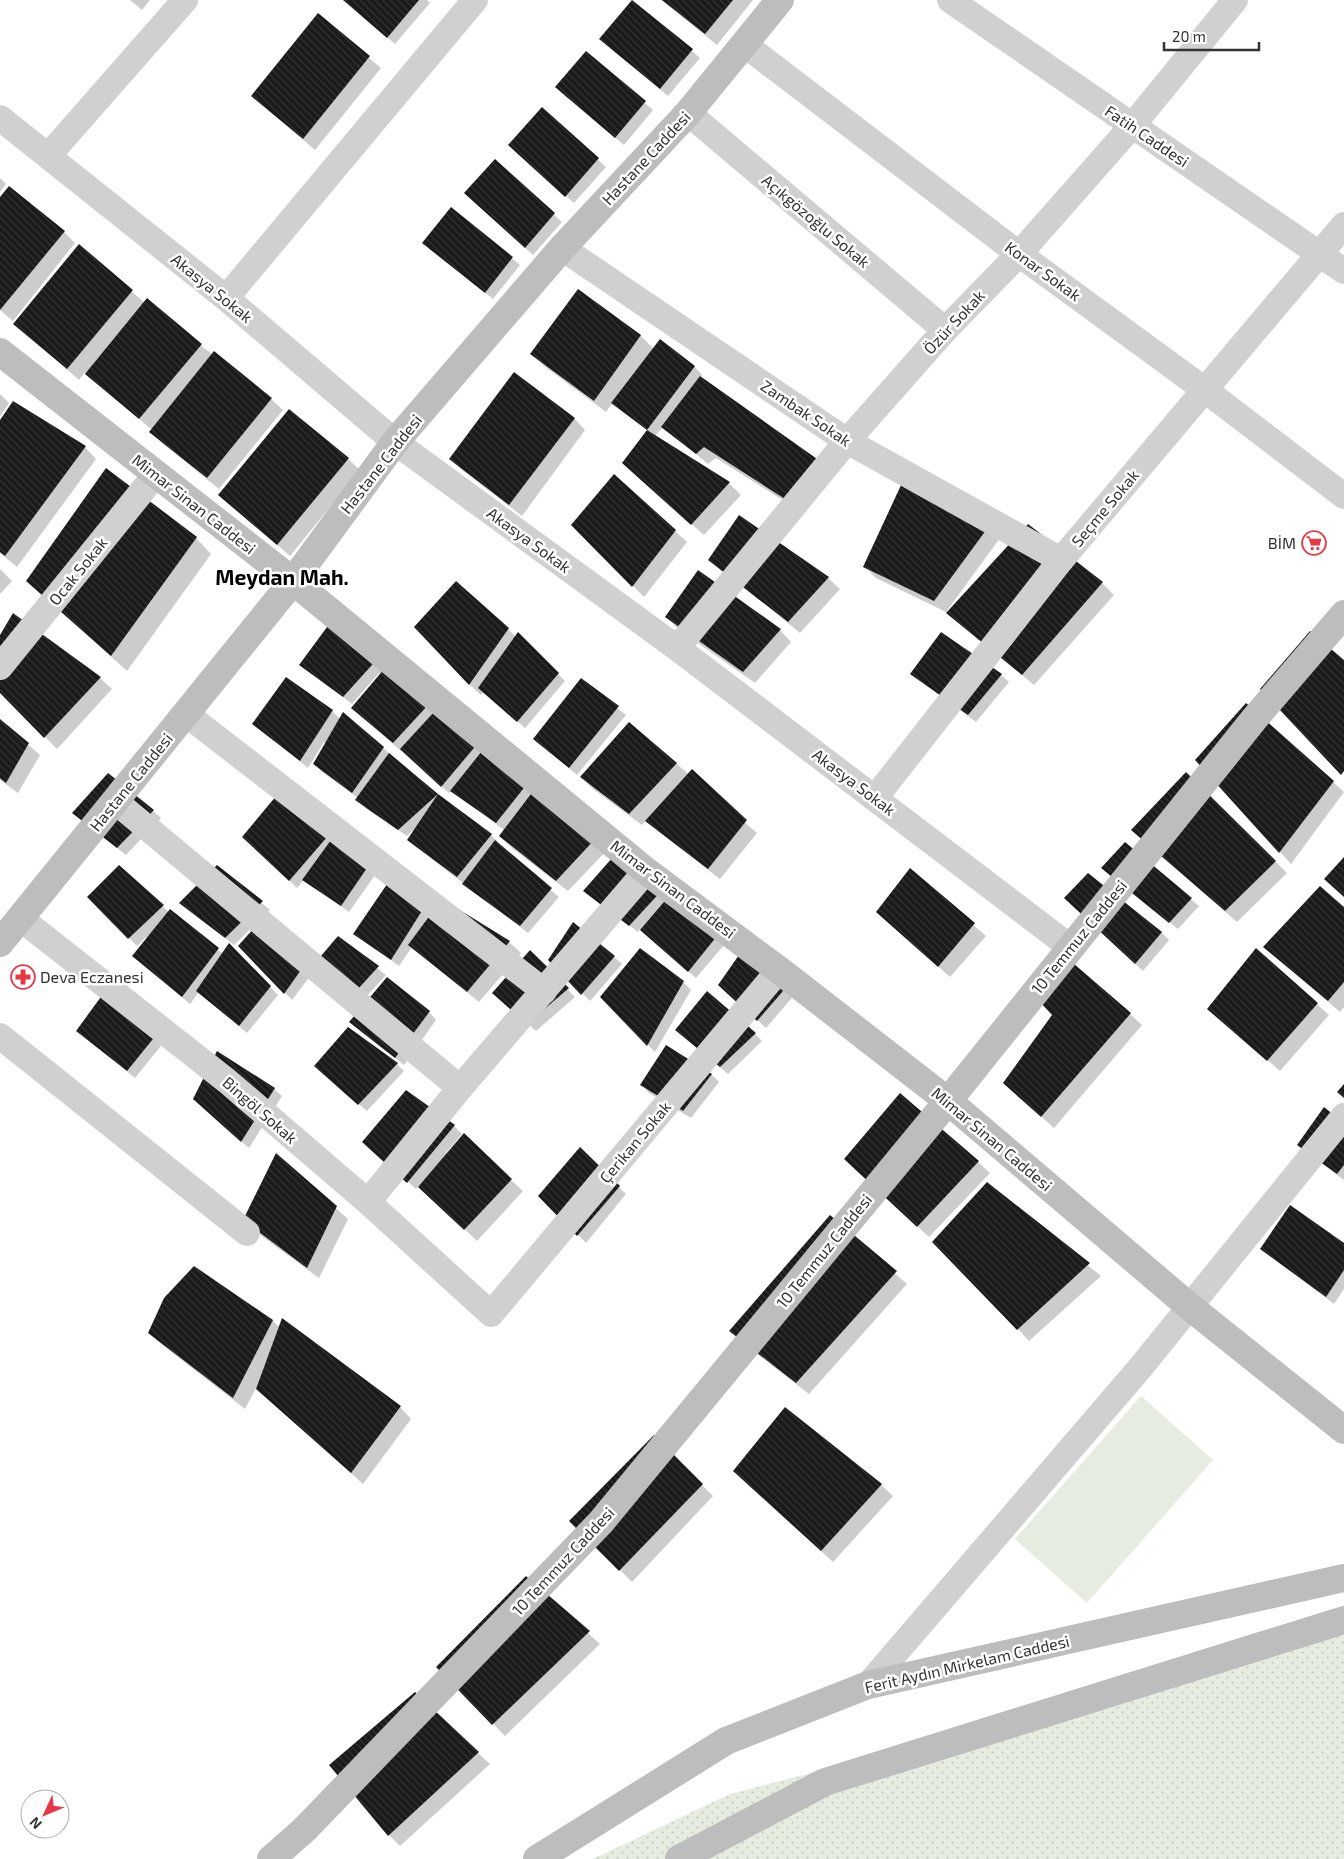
<svg xmlns="http://www.w3.org/2000/svg" width="1344" height="1859" font-family="'Exo 2',sans-serif">
<style>
.park{fill:url(#park-dots)}
.pitch{fill:#e6ecdf}
.shadow{fill:#0003}
.building{fill:url(#building-back-hatch)}
.lines{fill:none;stroke-linecap:round;stroke-linejoin:round}
.street{stroke:#d0d0d0;stroke-width:26}
.secondary{stroke:#bdbdbd;stroke-width:28}
.labels{text-anchor:middle;stroke-width:5;stroke-linejoin:round;paint-order:stroke}
.street-label{font-size:16px;fill:#333;stroke:#fff}
.poi-label{font-size:16px;fill:#333;stroke:#fff;text-anchor:end}
.district-label{font-size:21px;font-weight:bold;fill:#000;stroke:#fff}
</style>
<defs>
<pattern id="park-dots" width="8" height="8" patternUnits="userSpaceOnUse" patternTransform="scale(1.25)"><rect width="8" height="8" fill="#e6ecdf"/><path d="M2 2h.1M6 6h.1" fill="none" stroke="#c6cbc0" stroke-width="1.8" stroke-linecap="round"/></pattern>
<pattern id="building-back-hatch" width="6" height="6" patternUnits="userSpaceOnUse" patternTransform="scale(1.25)"><rect width="6" height="6" fill="#1a1a1a"/><path d="M-1 5l2 2M0 0l6 6M5-1l2 2" fill="none" stroke="#333"/></pattern>
</defs>
<rect width="100%" height="100%" fill="#fff"/>
<!-- park -->
<path class="park" d="M 1344,1635 L 1344,1859 L 593,1859 L 730,1794 Z"/>
<!-- pitch -->
<path class="pitch" d="M 1141,1396 L 1213,1460 L 1087,1603 L 1015,1539 Z"/>
<!-- shadow -->
<g class="shadow">
<path d="M 130,0 L 150,0 L 142,10 Z"/>
<path d="M 344,0 L 427,0 L 430,3 L 395,44 Z"/>
<path d="M 661,0 L 753,0 L 717,45 Z"/>
<path d="M 633,1 L 700,58 L 668,96 L 609,47 Z"/>
<path d="M 318,15 L 381,68 L 315,150 L 252,96 Z"/>
<path d="M 586,52 L 653,110 L 624,145 L 564,95 Z"/>
<path d="M 542,109 L 606,167 L 574,203 L 517,153 Z"/>
<path d="M 495,161 L 562,222 L 533,255 L 473,201 Z"/>
<path d="M 0,178 L 6,184 L 0,192 Z"/>
<path d="M 0,199 L 64,232 L 75,243 L 13,321 L 0,310 Z"/>
<path d="M 451,209 L 520,265 L 493,299 L 431,250 Z"/>
<path d="M 79,246 L 145,303 L 271,399 L 283,410 L 219,489 L 162,443 L 152,430 L 85,372 L 79,380 L 15,324 Z"/>
<path d="M 578,291 L 641,336 L 654,349 L 660,341 L 695,367 L 702,375 L 700,378 L 803,513 L 716,458 L 708,464 L 663,427 L 655,436 L 729,483 L 741,495 L 704,535 L 635,474 L 648,431 L 613,402 L 606,412 L 544,366 L 532,354 Z"/>
<path d="M 0,394 L 9,403 L 0,417 Z"/>
<path d="M 574,418 L 585,430 L 522,516 L 462,470 L 450,459 Z"/>
<path d="M 0,422 L 85,447 L 96,459 L 17,567 L 0,553 Z"/>
<path d="M 348,459 L 360,470 L 290,556 L 219,495 Z"/>
<path d="M 902,484 L 1003,534 L 946,612 L 876,578 L 865,567 Z"/>
<path d="M 572,525 L 675,531 L 687,542 L 644,597 Z"/>
<path d="M 1028,526 L 1102,583 L 1114,595 L 1034,685 L 948,613 Z"/>
<path d="M 196,538 L 211,554 L 127,671 L 27,581 Z"/>
<path d="M 710,559 L 828,578 L 840,589 L 800,633 Z"/>
<path d="M 0,569 L 12,581 L 0,594 Z"/>
<path d="M 667,617 L 780,630 L 791,642 L 755,683 L 678,629 Z"/>
<path d="M 331,625 L 608,849 L 568,891 L 512,848 L 500,836 L 505,831 L 452,790 L 449,793 L 361,716 L 381,674 L 379,673 L 352,704 L 301,665 Z"/>
<path d="M 508,629 L 516,637 L 518,634 L 565,681 L 525,728 L 484,691 L 481,695 L 469,684 Z"/>
<path d="M 0,638 L 100,678 L 112,689 L 57,749 L 0,691 Z"/>
<path d="M 912,674 L 1001,675 L 1009,682 L 976,722 Z"/>
<path d="M 581,680 L 626,715 L 577,775 L 542,746 Z"/>
<path d="M 1246,704 L 1344,792 L 1291,864 L 1196,760 Z"/>
<path d="M 332,711 L 340,719 L 383,748 L 438,795 L 491,835 L 498,842 L 497,844 L 559,897 L 528,933 L 416,847 L 409,840 L 414,829 L 407,836 L 365,808 L 357,800 L 358,798 L 322,772 L 315,764 L 326,743 L 324,742 L 308,768 L 262,731 Z"/>
<path d="M 0,720 L 40,755 L 18,793 L 0,780 Z"/>
<path d="M 629,723 L 757,833 L 720,879 L 659,832 L 646,820 L 642,825 L 593,789 L 581,777 Z"/>
<path d="M 1186,774 L 1287,873 L 1237,922 L 1145,842 Z"/>
<path d="M 282,790 L 387,858 L 349,912 L 304,880 L 297,888 L 244,837 Z"/>
<path d="M 153,811 L 161,818 L 126,855 L 74,813 Z"/>
<path d="M 1125,844 L 1199,906 L 1178,929 L 1111,876 Z"/>
<path d="M 620,851 L 724,945 L 696,978 L 640,929 L 638,932 L 585,891 Z"/>
<path d="M 217,866 L 270,910 L 234,945 L 189,910 Z"/>
<path d="M 119,867 L 169,912 L 170,911 L 223,954 L 229,945 L 278,995 L 247,1033 L 199,992 L 190,1004 L 141,963 L 148,938 L 146,937 L 137,946 L 89,897 Z"/>
<path d="M 911,870 L 986,936 L 950,977 L 890,924 Z"/>
<path d="M 442,901 L 509,942 L 521,953 L 479,1002 L 412,947 L 399,966 L 354,933 Z"/>
<path d="M 1073,906 L 1161,932 L 1169,940 L 1143,971 Z"/>
<path d="M 1344,909 L 1344,1007 L 1340,1012 L 1264,947 Z"/>
<path d="M 338,938 L 386,975 L 356,1008 L 313,972 L 292,1000 L 239,946 L 313,967 Z"/>
<path d="M 1256,950 L 1329,1015 L 1280,1071 L 1209,1009 Z"/>
<path d="M 530,951 L 575,997 L 536,1031 L 501,1000 Z"/>
<path d="M 614,957 L 622,964 L 590,1001 L 549,960 Z"/>
<path d="M 683,982 L 691,990 L 655,1052 L 602,997 Z"/>
<path d="M 720,985 L 797,992 L 766,1028 Z"/>
<path d="M 103,996 L 164,1042 L 135,1078 L 78,1031 Z"/>
<path d="M 429,1012 L 436,1020 L 404,1065 L 359,1030 Z"/>
<path d="M 1130,1014 L 1142,1025 L 1054,1128 L 1016,1094 Z"/>
<path d="M 755,1034 L 762,1041 L 728,1074 L 685,1038 Z"/>
<path d="M 397,1064 L 404,1071 L 367,1111 L 323,1074 Z"/>
<path d="M 712,1075 L 719,1082 L 691,1118 L 649,1093 L 642,1085 Z"/>
<path d="M 274,1089 L 282,1096 L 249,1148 L 202,1107 Z"/>
<path d="M 1344,1125 L 1344,1180 L 1306,1152 Z"/>
<path d="M 454,1126 L 462,1134 L 446,1153 L 511,1180 L 523,1191 L 477,1241 L 419,1185 L 416,1189 L 372,1149 Z"/>
<path d="M 580,1149 L 626,1194 L 586,1243 L 540,1196 Z"/>
<path d="M 276,1155 L 348,1219 L 319,1278 L 256,1232 Z"/>
<path d="M 978,1162 L 990,1173 L 929,1237 L 857,1170 Z"/>
<path d="M 987,1184 L 1101,1276 L 1029,1341 L 1018,1329 Z"/>
<path d="M 830,1217 L 907,1284 L 809,1394 L 743,1343 Z"/>
<path d="M 1344,1245 L 1344,1289 L 1334,1304 L 1261,1249 Z"/>
<path d="M 273,1321 L 280,1328 L 400,1407 L 411,1419 L 363,1484 L 256,1388 L 245,1409 L 161,1344 L 149,1332 Z"/>
<path d="M 654,1437 L 713,1496 L 632,1582 L 571,1521 Z"/>
<path d="M 746,1483 L 881,1485 L 893,1496 L 833,1562 Z"/>
<path d="M 526,1578 L 600,1644 L 505,1736 L 438,1667 Z"/>
<path d="M 415,1694 L 490,1764 L 400,1846 L 389,1835 Z"/>
</g>
<!-- building -->
<g class="building">
<path d="M 343,0 L 419,0 L 387,38 Z"/>
<path d="M 632,0 L 693,49 L 660,89 L 599,39 Z"/>
<path d="M 662,0 L 733,0 L 705,34 Z"/>
<path d="M 318,13 L 370,56 L 303,139 L 251,96 Z"/>
<path d="M 586,51 L 646,101 L 615,138 L 555,87 Z"/>
<path d="M 542,107 L 599,158 L 565,197 L 508,145 Z"/>
<path d="M 495,159 L 555,213 L 525,248 L 464,193 Z"/>
<path d="M 9,186 L 65,231 L 0,310 L 0,197 Z"/>
<path d="M 451,207 L 513,257 L 485,293 L 422,243 Z"/>
<path d="M 79,244 L 133,290 L 67,369 L 13,324 Z"/>
<path d="M 578,289 L 641,335 L 594,401 L 530,354 Z"/>
<path d="M 147,298 L 202,344 L 139,419 L 85,374 Z"/>
<path d="M 660,339 L 695,366 L 647,430 L 730,482 L 691,525 L 622,463 L 647,430 L 611,403 Z"/>
<path d="M 214,351 L 272,398 L 207,478 L 149,432 Z"/>
<path d="M 514,372 L 575,418 L 509,505 L 449,459 Z"/>
<path d="M 700,376 L 820,461 L 791,503 L 704,447 L 696,454 L 661,427 Z"/>
<path d="M 13,401 L 86,446 L 5,556 L 0,552 L 0,420 Z"/>
<path d="M 289,409 L 349,458 L 277,545 L 218,495 Z"/>
<path d="M 106,468 L 197,537 L 111,656 L 26,581 Z"/>
<path d="M 614,474 L 676,530 L 632,587 L 571,525 Z"/>
<path d="M 902,483 L 992,522 L 934,601 L 863,567 Z"/>
<path d="M 739,515 L 829,577 L 788,622 L 708,560 Z"/>
<path d="M 1028,524 L 1103,582 L 1022,675 L 946,613 Z"/>
<path d="M 698,570 L 781,629 L 743,672 L 665,617 Z"/>
<path d="M 456,581 L 509,628 L 469,685 L 414,627 Z"/>
<path d="M 13,613 L 101,677 L 44,738 L 0,693 L 0,635 Z"/>
<path d="M 330,623 L 381,655 L 343,697 L 299,665 Z"/>
<path d="M 1310,631 L 1344,660 L 1344,771 L 1341,775 L 1260,689 Z"/>
<path d="M 518,632 L 559,673 L 517,722 L 478,688 Z"/>
<path d="M 941,632 L 1002,674 L 968,715 L 910,674 Z"/>
<path d="M 385,668 L 430,703 L 393,743 L 351,708 Z"/>
<path d="M 286,677 L 333,710 L 300,761 L 252,724 Z"/>
<path d="M 581,678 L 619,706 L 569,768 L 533,739 Z"/>
<path d="M 1246,703 L 1334,781 L 1279,853 L 1195,760 Z"/>
<path d="M 343,712 L 384,747 L 352,793 L 313,764 Z"/>
<path d="M 434,712 L 479,742 L 441,787 L 400,749 Z"/>
<path d="M 0,719 L 29,743 L 6,783 L 0,778 Z"/>
<path d="M 629,722 L 677,763 L 629,814 L 580,777 Z"/>
<path d="M 482,751 L 527,784 L 496,823 L 450,791 Z"/>
<path d="M 389,753 L 438,794 L 398,830 L 355,800 Z"/>
<path d="M 692,769 L 747,820 L 708,869 L 645,821 Z"/>
<path d="M 1186,772 L 1276,861 L 1225,911 L 1131,830 Z"/>
<path d="M 108,773 L 154,810 L 117,848 L 72,813 Z"/>
<path d="M 537,786 L 597,837 L 556,881 L 499,836 Z"/>
<path d="M 282,789 L 334,829 L 289,881 L 242,837 Z"/>
<path d="M 438,794 L 492,834 L 457,877 L 407,840 Z"/>
<path d="M 344,822 L 380,849 L 341,906 L 302,880 Z"/>
<path d="M 495,840 L 552,888 L 520,926 L 462,884 Z"/>
<path d="M 1125,842 L 1192,898 L 1169,923 L 1101,868 Z"/>
<path d="M 620,849 L 666,886 L 629,926 L 583,891 Z"/>
<path d="M 1344,857 L 1344,897 L 1324,879 Z"/>
<path d="M 119,865 L 164,905 L 128,939 L 87,897 Z"/>
<path d="M 217,865 L 263,901 L 225,938 L 179,903 Z"/>
<path d="M 910,868 L 975,923 L 938,967 L 876,912 Z"/>
<path d="M 396,871 L 430,898 L 391,960 L 353,934 Z"/>
<path d="M 1088,873 L 1162,932 L 1135,964 L 1064,898 Z"/>
<path d="M 1320,886 L 1344,907 L 1344,982 L 1328,1001 L 1263,947 Z"/>
<path d="M 669,896 L 717,936 L 688,972 L 640,930 Z"/>
<path d="M 442,899 L 510,941 L 467,992 L 408,945 Z"/>
<path d="M 170,909 L 219,948 L 182,997 L 132,956 Z"/>
<path d="M 263,918 L 308,960 L 284,994 L 238,946 Z"/>
<path d="M 573,922 L 615,956 L 581,995 L 548,960 Z"/>
<path d="M 338,936 L 379,966 L 347,1001 L 309,970 Z"/>
<path d="M 229,943 L 271,986 L 239,1026 L 196,991 Z"/>
<path d="M 746,945 L 790,983 L 757,1021 L 718,985 Z"/>
<path d="M 640,948 L 684,981 L 647,1046 L 600,997 Z"/>
<path d="M 1256,948 L 1318,1003 L 1267,1061 L 1207,1009 Z"/>
<path d="M 530,950 L 569,988 L 527,1024 L 492,993 Z"/>
<path d="M 1059,951 L 1131,1013 L 1041,1117 L 1003,1083 L 1052,1015 L 1025,986 Z"/>
<path d="M 387,977 L 430,1011 L 395,1058 L 349,1022 Z"/>
<path d="M 707,991 L 756,1033 L 720,1067 L 675,1030 Z"/>
<path d="M 103,994 L 157,1034 L 127,1071 L 76,1031 Z"/>
<path d="M 348,1027 L 398,1063 L 358,1105 L 314,1066 Z"/>
<path d="M 666,1045 L 712,1074 L 683,1111 L 640,1085 Z"/>
<path d="M 217,1051 L 275,1088 L 241,1142 L 193,1099 Z"/>
<path d="M 1344,1084 L 1344,1098 L 1337,1092 Z"/>
<path d="M 406,1090 L 455,1125 L 407,1183 L 362,1142 Z"/>
<path d="M 900,1093 L 979,1161 L 917,1227 L 844,1159 Z"/>
<path d="M 1324,1107 L 1344,1123 L 1344,1165 L 1337,1174 L 1297,1145 Z"/>
<path d="M 464,1133 L 512,1179 L 464,1230 L 418,1187 Z"/>
<path d="M 580,1147 L 620,1186 L 577,1236 L 538,1196 Z"/>
<path d="M 276,1153 L 337,1206 L 307,1268 L 243,1220 Z"/>
<path d="M 987,1182 L 1090,1263 L 1017,1330 L 932,1242 Z"/>
<path d="M 1290,1205 L 1344,1243 L 1344,1270 L 1326,1297 L 1260,1249 Z"/>
<path d="M 830,1215 L 897,1271 L 796,1383 L 729,1331 Z"/>
<path d="M 194,1266 L 273,1320 L 233,1398 L 148,1333 L 164,1298 Z"/>
<path d="M 282,1318 L 401,1406 L 351,1473 L 256,1389 Z"/>
<path d="M 785,1407 L 882,1484 L 821,1551 L 733,1471 Z"/>
<path d="M 654,1435 L 703,1484 L 619,1571 L 569,1521 Z"/>
<path d="M 526,1576 L 590,1631 L 492,1725 L 436,1667 Z"/>
<path d="M 415,1692 L 479,1752 L 388,1836 L 329,1765 Z"/>
</g>
<g class="lines">
<!-- street -->
<g class="street">
<path d="M 950,0 L 1344,271"/>
<path d="M 744,44 L 1019,254 L 1205,390 L 1344,496"/>
<path d="M 688,113 L 945,330"/>
<path d="M 0,118 L 226,298 L 395,442 L 677,648 L 1070,947"/>
<path d="M 48,156 L 185,0"/>
<path d="M 562,248 L 847,441 L 1061,560"/>
<path d="M 226,298 L 475,0"/>
<path d="M 677,648 L 847,441 L 945,330 L 1019,254 L 1132,126 L 1235,0"/>
<path d="M 0,667 L 156,474"/>
<path d="M 186,714 L 544,991"/>
<path d="M 875,798 L 1061,560 L 1344,225"/>
<path d="M 116,802 L 460,1088"/>
<path d="M 20,918 L 227,1081 L 368,1202 L 491,1314 L 779,970"/>
<path d="M 0,1036 L 247,1233"/>
<path d="M 368,1202 L 460,1088 L 646,871"/>
<path d="M 868,1685 L 1140,1368 L 1344,1116"/>
</g>
<!-- secondary -->
<g class="secondary">
<path d="M 0,352 L 293,581 L 646,871 L 779,970 L 948,1101 L 1190,1307 L 1344,1430"/>
<path d="M 0,943 L 293,581 L 395,442 L 562,248 L 688,113 L 780,0"/>
<path d="M 271,1859 L 304,1830 L 601,1522 L 948,1101 L 1255,718 L 1344,614"/>
<path d="M 537,1859 L 726,1741 L 868,1685 L 1344,1578"/>
<path d="M 679,1859 L 825,1782 L 1344,1620"/>
</g>
</g>
<!-- icons -->
<defs>
<g id="supermarket-ring" transform="scale(1.25)"><circle r="9.5" fill="#fff" stroke="#e63946" stroke-width="1.5"/><path d="M-6-5.5h2.5l.6 2H6L4.5 2H-2.5L-4.4-4H-6ZM-1.5 3.2a1.3 1.3 0 1 0 .1 0ZM3 3.2a1.3 1.3 0 1 0 .1 0Z" fill="#e63946"/></g>
<g id="pharmacy-ring" transform="scale(1.25)"><circle r="9.5" fill="#fff" stroke="#e63946" stroke-width="1.5"/><path d="M-2-6h4v4h4v4h-4v4h-4v-4h-4v-4h4Z" fill="#e63946"/></g>
</defs>
<g fill-rule="evenodd">
<use href="#supermarket-ring" x="1314" y="543"/>
<use href="#pharmacy-ring" x="23" y="977"/>
</g>
<g class="labels">
<!-- street labels -->
<g class="street-label">
<text transform="translate(1147 136) rotate(34)" y="6">Fatih Caddesi</text>
<text transform="translate(646 158) rotate(-47)" y="6">Hastane Caddesi</text>
<text transform="translate(816 221) rotate(40)" y="6">Açıkgözoğlu Sokak</text>
<text transform="translate(1043 271) rotate(36)" y="6">Konar Sokak</text>
<text transform="translate(212 288) rotate(39)" y="6">Akasya Sokak</text>
<text transform="translate(954 322) rotate(-47)" y="6">Özür Sokak</text>
<text transform="translate(806 413) rotate(34)" y="6">Zambak Sokak</text>
<text transform="translate(381 464) rotate(-52)" y="6">Hastane Caddesi</text>
<text transform="translate(194 504) rotate(38)" y="6">Mimar Sinan Caddesi</text>
<text transform="translate(1105 508) rotate(-50)" y="6">Seçme Sokak</text>
<text transform="translate(529 540) rotate(36)" y="6">Akasya Sokak</text>
<text transform="translate(78 571) rotate(-51)" y="6">Ocak Sokak</text>
<text transform="translate(131 782) rotate(-51)" y="6">Hastane Caddesi</text>
<text transform="translate(854 782) rotate(37)" y="6">Akasya Sokak</text>
<text transform="translate(673 889) rotate(37)" y="6">Mimar Sinan Caddesi</text>
<text transform="translate(1079 937) rotate(-51)" y="6">10 Temmuz Caddesi</text>
<text transform="translate(260 1110) rotate(41)" y="6">Bingöl Sokak</text>
<text transform="translate(992 1139) rotate(40)" y="6">Mimar Sinan Caddesi</text>
<text transform="translate(635 1142) rotate(-50)" y="6">Çerikan Sokak</text>
<text transform="translate(824 1251) rotate(-51)" y="6">10 Temmuz Caddesi</text>
<text transform="translate(563 1561) rotate(-47)" y="6">10 Temmuz Caddesi</text>
<text transform="translate(967 1664) rotate(-13)" y="6">Ferit Aydın Mirkelam Caddesi</text>
</g>
<!-- poi labels -->
<g class="poi-label">
<text x="1296" y="549">BİM</text>
<text x="40" y="983" text-anchor="start">Deva Eczanesi</text>
</g>
<!-- district labels -->
<g class="district-label">
<text x="282" y="585">Meydan Mah.</text>
</g>
</g>
<!-- north arrow -->
<g transform="translate(45 1814) rotate(226)"><circle r="24" fill="#ffffff" stroke="#adadad"/>
<path d="M0-4L9 19L0 12L-9 19Z" fill="#e63946"/>
<text y="-8" font-size="14" font-weight="bold" text-anchor="middle" fill="#333333">N</text>
</g>
<!-- scale -->
<path d="M1164 42v8h95v-8" fill="none" stroke="#333333" stroke-width="2.5"/>
<text x="1172" y="42" font-size="15" fill="#333333" stroke="#ffffff" stroke-width="4" paint-order="stroke">20 m</text>
</svg>
